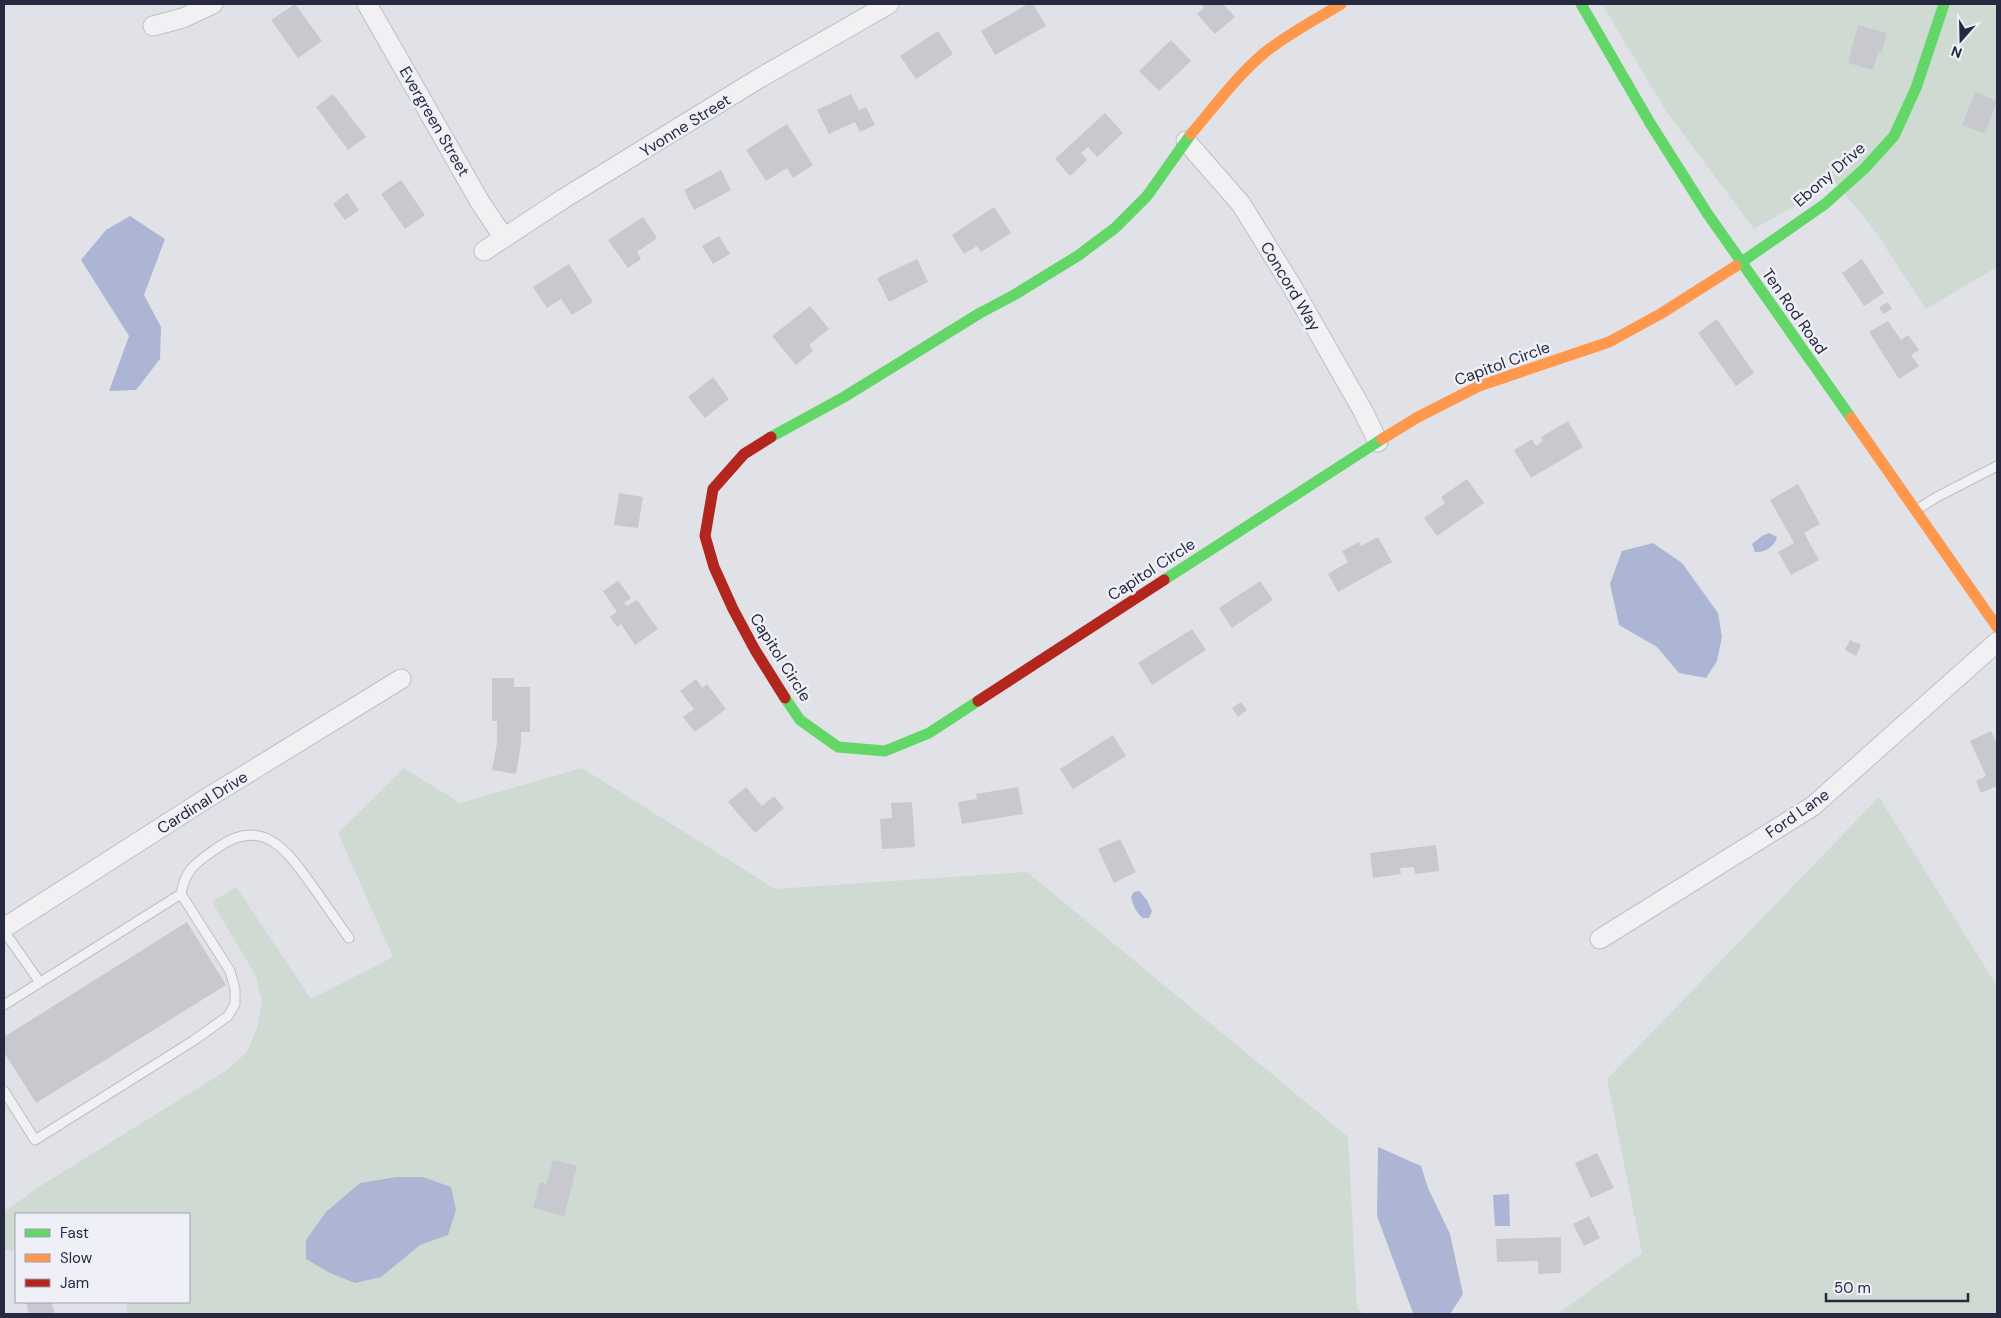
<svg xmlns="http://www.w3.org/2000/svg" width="2001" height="1318" font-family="'DM Sans',sans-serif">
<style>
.green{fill:#cedad2}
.water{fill:#adb5d4}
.building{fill:#c8c9cf}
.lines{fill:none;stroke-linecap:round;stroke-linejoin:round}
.lane-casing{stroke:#bebfc5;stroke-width:11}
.street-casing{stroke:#bebfc5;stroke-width:21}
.lane{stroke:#f1f1f3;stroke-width:9}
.street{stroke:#f1f1f3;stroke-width:19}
.fast{stroke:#63d668;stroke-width:11}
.slow{stroke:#ff974d;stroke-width:11}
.jam{stroke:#b3261e;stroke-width:11}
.labels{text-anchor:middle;stroke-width:5;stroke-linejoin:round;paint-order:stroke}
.street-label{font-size:16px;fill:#272941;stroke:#eff0f7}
</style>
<rect width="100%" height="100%" fill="#e1e2e7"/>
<!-- green -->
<g class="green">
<path d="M 1602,4 L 1997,4 L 1997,267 L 1926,309 L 1875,231 L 1835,182 L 1754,229 L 1666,111 Z"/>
<path d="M 404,768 L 460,803 L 582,768 L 775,889 L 1027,872 L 1348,1137 L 1357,1308 L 1365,1314 L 126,1314 L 127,1302 L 189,1302 L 189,1214 L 16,1214 L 16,1251 L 4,1250 L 4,1213 L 34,1190 L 227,1070 L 247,1052 L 257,1028 L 262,1001 L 256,976 L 212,902 L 236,887 L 311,999 L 393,957 L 338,833 Z"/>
<path d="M 1879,797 L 1997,986 L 1997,1314 L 1557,1314 L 1642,1253 L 1607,1079 Z"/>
</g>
<!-- water -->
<g class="water">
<path d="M 130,216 L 165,239 L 144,295 L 161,327 L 160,359 L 136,390 L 109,391 L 129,336 L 81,260 L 106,230 Z"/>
<path d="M 1769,533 L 1777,537 C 1775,546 1765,553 1755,552 L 1752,544 L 1762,536 Z"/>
<path d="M 1653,543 L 1682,563 L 1718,613 L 1722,637 L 1717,661 L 1706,678 L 1679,673 L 1657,647 L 1619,625 L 1610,584 L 1622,551 Z"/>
<path d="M 1139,891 L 1147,900 L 1152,911 L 1149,918 L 1143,918 C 1136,913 1133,905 1131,897 L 1134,892 Z"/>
<path d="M 1378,1147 L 1421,1166 L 1428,1188 L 1450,1234 L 1463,1294 L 1450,1314 L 1413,1313 L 1377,1216 Z"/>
<path d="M 397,1177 L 423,1177 L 451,1187 L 456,1210 L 448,1235 L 420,1245 L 381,1277 L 355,1283 L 330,1273 L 306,1259 L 306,1240 L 326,1212 L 360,1183 Z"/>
<path d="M 1509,1194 L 1510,1226 L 1495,1226 L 1493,1195 Z"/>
</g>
<!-- building -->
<g class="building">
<path d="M 295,4 L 322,41 L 298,58 L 271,20 Z"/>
<path d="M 1028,4 L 1033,4 L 1046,26 L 995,55 L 981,31 Z"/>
<path d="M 1201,4 L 1223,4 L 1235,17 L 1215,34 L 1197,14 L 1204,8 Z"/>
<path d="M 1858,25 L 1887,33 L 1881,53 L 1878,52 L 1873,70 L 1848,63 Z"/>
<path d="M 938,31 L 953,54 L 916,79 L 900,56 Z"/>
<path d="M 1171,40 L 1191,61 L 1159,91 L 1139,71 Z"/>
<path d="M 1975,92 L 1997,101 L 1985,134 L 1962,125 Z"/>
<path d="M 333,94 L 366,137 L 348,150 L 316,107 Z"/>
<path d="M 851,94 L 859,110 L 866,107 L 875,125 L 860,132 L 855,122 L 829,134 L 817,110 Z"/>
<path d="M 1105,113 L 1123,133 L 1097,157 L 1088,147 L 1081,153 L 1087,160 L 1070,176 L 1055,159 Z"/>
<path d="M 787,124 L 813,165 L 793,178 L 787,168 L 766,181 L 746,150 Z"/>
<path d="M 721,170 L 731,190 L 694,210 L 684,190 Z"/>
<path d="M 401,180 L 425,215 L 405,229 L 381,194 Z"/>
<path d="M 347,193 L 359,210 L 345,220 L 333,204 Z"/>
<path d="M 994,207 L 1011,233 L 981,252 L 977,246 L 964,254 L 952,235 Z"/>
<path d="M 643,217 L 657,238 L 637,252 L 641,259 L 628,268 L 608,240 Z"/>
<path d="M 719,236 L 730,254 L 713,264 L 702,246 Z"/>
<path d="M 917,259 L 928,282 L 889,302 L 877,278 Z"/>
<path d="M 1862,259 L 1884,293 L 1864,306 L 1842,273 Z"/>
<path d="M 569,264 L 593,302 L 572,315 L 561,299 L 547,308 L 533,287 Z"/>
<path d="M 1888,302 L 1892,309 L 1883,314 L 1879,307 Z"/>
<path d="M 810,306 L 829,329 L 809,345 L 813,351 L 796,365 L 772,336 Z"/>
<path d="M 1717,319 L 1754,373 L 1736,386 L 1698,333 Z"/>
<path d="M 1888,321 L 1901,340 L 1908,335 L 1919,350 L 1911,355 L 1919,366 L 1899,379 L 1869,332 Z"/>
<path d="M 713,377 L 729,399 L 705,418 L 688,397 Z"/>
<path d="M 1568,421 L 1583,447 L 1531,478 L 1514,450 L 1532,439 L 1536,446 L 1543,441 L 1541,437 Z"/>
<path d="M 1467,479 L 1484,503 L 1437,536 L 1424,518 L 1445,503 L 1441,497 Z"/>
<path d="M 1798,484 L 1820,524 L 1804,533 L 1819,560 L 1791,575 L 1778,552 L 1794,543 L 1770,500 Z"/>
<path d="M 619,493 L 643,497 L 638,528 L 614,525 Z"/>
<path d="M 1378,537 L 1392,562 L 1338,592 L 1328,574 L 1348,562 L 1342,551 L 1359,542 L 1361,546 Z"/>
<path d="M 618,581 L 631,598 L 624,603 L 627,606 L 637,600 L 658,629 L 635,645 L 621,624 L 617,627 L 610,617 L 617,612 L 603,591 Z"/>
<path d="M 1260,581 L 1273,600 L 1232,628 L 1219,608 Z"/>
<path d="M 1192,629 L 1206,650 L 1152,685 L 1138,663 Z"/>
<path d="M 1850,640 L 1861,645 L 1856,656 L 1845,650 Z"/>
<path d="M 492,678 L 514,678 L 514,687 L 530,687 L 530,732 L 521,732 L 521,743 L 516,774 L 492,770 L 497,743 L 497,721 L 492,721 Z"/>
<path d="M 696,679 L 702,688 L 707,684 L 726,709 L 695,732 L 683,717 L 694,709 L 680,691 Z"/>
<path d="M 1241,702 L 1247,710 L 1238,717 L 1232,708 Z"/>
<path d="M 1991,731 L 1997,744 L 1997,786 L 1981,793 L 1976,781 L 1986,776 L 1970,741 Z"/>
<path d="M 1113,735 L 1126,756 L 1073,789 L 1060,769 Z"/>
<path d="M 746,787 L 762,806 L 774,796 L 784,808 L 755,833 L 728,802 Z"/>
<path d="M 1018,787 L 1023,814 L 962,824 L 958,802 L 977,799 L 976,794 Z"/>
<path d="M 912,802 L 915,847 L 882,849 L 880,819 L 892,818 L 891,803 Z"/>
<path d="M 1120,839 L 1136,872 L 1114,883 L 1098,849 Z"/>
<path d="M 1436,845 L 1439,871 L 1415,874 L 1414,867 L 1400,868 L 1401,874 L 1373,878 L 1370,853 Z"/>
<path d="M 187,922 L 226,985 L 36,1103 L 4,1052 L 4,1037 Z"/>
<path d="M 1597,1153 L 1614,1188 L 1591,1198 L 1575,1163 Z"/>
<path d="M 553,1160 L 577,1166 L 564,1216 L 533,1208 L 540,1182 L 546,1184 Z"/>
<path d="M 1589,1216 L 1600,1238 L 1584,1246 L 1573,1224 Z"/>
<path d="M 1561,1237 L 1561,1273 L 1538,1274 L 1538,1261 L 1497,1262 L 1496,1239 Z"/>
<path d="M 26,1302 L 51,1302 L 55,1314 L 29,1314 Z"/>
</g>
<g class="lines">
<!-- lane casing -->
<g class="lane-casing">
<g id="lane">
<path d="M 1916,510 L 1937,497 L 1997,466"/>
<path d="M 181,894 C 185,869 197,862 217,848 C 262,816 286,849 311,884 C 324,902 336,920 349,938"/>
<path d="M 4,931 L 39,981"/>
<path d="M 4,1005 L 181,894 L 230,971 L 235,989 L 235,1004 L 228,1016 L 193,1041 L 35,1140 L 4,1091"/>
</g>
</g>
<!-- street casing -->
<g class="street-casing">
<g id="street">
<path d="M 367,4 L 480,202 L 504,238"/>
<path d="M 153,26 L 183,18 L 213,4"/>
<path d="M 1186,141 L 1241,204 L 1290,283 L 1363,411 L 1378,442"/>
<path d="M 484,251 L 563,199 L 758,79 L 889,4"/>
<path d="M 4,928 L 204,800 L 401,679"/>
<path d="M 1600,939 L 1813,806 L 1997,642"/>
</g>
</g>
<!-- lane -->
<use href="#lane" class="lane"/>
<!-- street -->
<use href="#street" class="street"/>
<!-- fast -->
<g class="fast">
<path d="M 1581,4 L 1650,123 L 1707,213 L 1851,418"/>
<path d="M 1736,266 L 1825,204 L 1864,169 L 1894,136 L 1916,88 L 1944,4"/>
<path d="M 771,437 L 844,397 L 980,313 L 1014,295 L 1079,255 L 1115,228 L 1147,196 L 1191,134"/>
<path d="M 1164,580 L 1382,439"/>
<path d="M 785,698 L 800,720 L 838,747 L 885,751 L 929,733 L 978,701"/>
</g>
<!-- slow -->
<g class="slow">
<path d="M 1191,134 C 1214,107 1236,77 1263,54 C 1287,34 1315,20 1341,4"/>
<path d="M 1851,418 L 1997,627"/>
<path d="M 1382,439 L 1418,417 L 1479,386 L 1609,342 L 1662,313 L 1736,266"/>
</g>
<!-- jam -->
<g class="jam">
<path d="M 771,437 L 744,454 L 713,489 L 705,536 L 714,567 L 733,609 L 755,650 L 785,698"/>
<path d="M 978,701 L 1164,580"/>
</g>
</g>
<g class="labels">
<!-- street labels -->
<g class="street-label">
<text transform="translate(435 121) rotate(60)" y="6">Evergreen Street</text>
<text transform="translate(685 125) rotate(-32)" y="6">Yvonne Street</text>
<text transform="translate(1829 174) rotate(-41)" y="6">Ebony Drive</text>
<text transform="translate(1291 286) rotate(59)" y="6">Concord Way</text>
<text transform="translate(1795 311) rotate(55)" y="6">Ten Rod Road</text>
<text transform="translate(1502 363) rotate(-20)" y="6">Capitol Circle</text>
<text transform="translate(1151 569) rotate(-33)" y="6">Capitol Circle</text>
<text transform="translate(781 657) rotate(58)" y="6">Capitol Circle</text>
<text transform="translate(202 802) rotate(-32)" y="6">Cardinal Drive</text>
<text transform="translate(1797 813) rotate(-35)" y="6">Ford Lane</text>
</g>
</g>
<!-- border -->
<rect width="2001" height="1318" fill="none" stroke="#272941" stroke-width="10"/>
<!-- legend -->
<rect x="15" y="1213" width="175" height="90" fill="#eff0f7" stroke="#9fa0ae"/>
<rect x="25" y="1229" width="25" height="8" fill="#63d668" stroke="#9fa0ae"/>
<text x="60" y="1238" font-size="15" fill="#272941">Fast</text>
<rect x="25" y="1254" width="25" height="8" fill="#ff974d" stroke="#9fa0ae"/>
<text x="60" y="1263" font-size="15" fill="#272941">Slow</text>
<rect x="25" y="1279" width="25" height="8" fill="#b3261e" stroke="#9fa0ae"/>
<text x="60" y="1288" font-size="15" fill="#272941">Jam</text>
<!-- north arrow -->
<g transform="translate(1961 40) rotate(200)" stroke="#eff0f7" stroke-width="4" paint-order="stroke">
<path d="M0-4L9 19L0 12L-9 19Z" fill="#272941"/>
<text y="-8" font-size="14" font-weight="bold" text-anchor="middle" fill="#272941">N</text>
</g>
<!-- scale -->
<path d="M1826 1293v8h142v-8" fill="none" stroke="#272941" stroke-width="2.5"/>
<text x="1834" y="1293" font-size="15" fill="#272941" stroke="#eff0f7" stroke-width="4" paint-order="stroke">50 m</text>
</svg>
